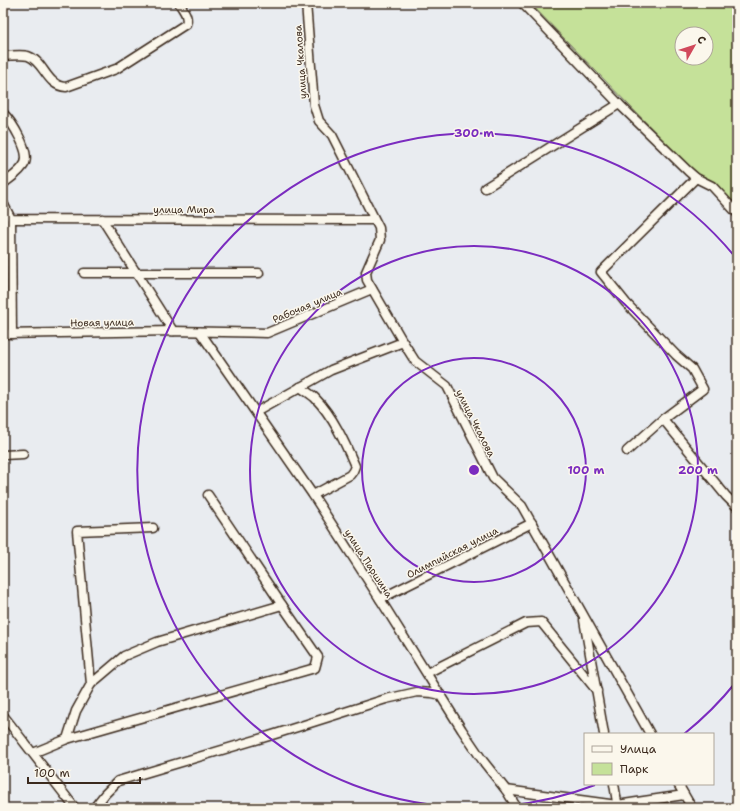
<svg xmlns="http://www.w3.org/2000/svg" width="740" height="811" font-family="'Shantell Sans',sans-serif">
<style>
.green{fill:#c5e199;stroke:#80865c;fill-rule:evenodd}
.lines{fill:none;stroke-linecap:round;stroke-linejoin:round}
.minor-casing{stroke:#3b2a1e;stroke-width:11}
.minor{stroke:#fbf7ec;stroke-width:8}
.ring{fill:none;stroke:#7b2cbf;stroke-width:2}
.labels{text-anchor:middle;stroke-width:3;stroke-linejoin:round;paint-order:stroke}
.street-label{font-size:10px;fill:#3b2a1e;stroke:#fbf7ec}
.centre{fill:#7b2cbf;stroke:#fbf7ec;stroke-width:2}
.ring-label{font-size:12px;text-anchor:middle;font-weight:bold;fill:#7b2cbf;stroke:#fbf7ec;stroke-width:3;stroke-linejoin:round;paint-order:stroke}
</style>
<rect width="100%" height="100%" fill="#e9ecf0"/>
<filter id="ink" filterUnits="userSpaceOnUse"><feTurbulence type="fractalNoise" baseFrequency=".025" numOctaves="2"/><feDisplacementMap in="SourceGraphic" scale="8" xChannelSelector="R" yChannelSelector="G"/><feConvolveMatrix kernelMatrix="1 2 1 2 8 2 1 2 1" color-interpolation-filters="sRGB"/></filter>
<g filter="url(#ink)">
<!-- green -->
<path class="green" d="M 530,3 L 737,3 L 737,208 L 715,182 L 694,172 ZM 682,34 L 706,34 L 706,58 L 682,58 Z"/>
<g class="lines">
<!-- minor casing -->
<g class="minor-casing">
<g id="minor">
<path d="M 306,3 L 314,105 L 319,121 L 332,135 L 379,228 L 380,240 L 366,272 L 367,280 L 403,342 L 415,361 L 447,386 L 493,478 L 522,506 L 650,734"/>
<path d="M 522,3 L 619,104 L 688,171 L 696,178 L 712,186 L 737,213"/>
<path d="M 3,56 C 11,56 21,54 28,56 C 44,61 46,86 66,87 L 116,69 L 186,24 C 189,16 183,10 179,3"/>
<path d="M 3,113 C 12,122 30,151 25,163 C 21,172 10,178 3,184"/>
<path d="M 485,188 L 619,104"/>
<path d="M 3,203 L 11,219 L 374,220"/>
<path d="M 11,219 L 12,334"/>
<path d="M 102,219 L 173,331"/>
<path d="M 84,273 L 259,273"/>
<path d="M 200,332 L 313,495 L 380,599 L 462,730 L 483,761 L 506,790 L 517,808"/>
<path d="M 3,334 L 173,331 L 267,333 L 372,289"/>
<path d="M 300,387 C 305,391 311,394 315,398 C 333,416 345,443 355,466 L 353,471 L 350,475 L 313,495"/>
<path d="M 256,412 L 331,370 L 403,342"/>
<path d="M 663,419 L 726,496 L 737,507"/>
<path d="M 627,451 L 663,419 L 703,389 L 692,369 L 676,355 L 626,303 L 601,272 L 696,178"/>
<path d="M 3,455 L 23,454"/>
<path d="M 380,599 L 532,523"/>
<path d="M 584,620 L 604,734"/>
<path d="M 427,673 L 526,623 L 541,622 L 597,691"/>
<path d="M 91,684 L 124,656 L 157,642 L 282,605"/>
<path d="M 3,715 L 75,808"/>
<path d="M 67,739 L 315,668 L 318,657 L 282,605 L 208,495"/>
<path d="M 33,753 L 67,739 L 76,711 L 91,684 L 77,531 L 153,528"/>
<path d="M 614,784 L 618,808"/>
<path d="M 678,784 L 692,808"/>
<path d="M 506,790 L 617,805 L 684,795"/>
<path d="M 94,808 L 105,794 L 118,781 L 269,736 L 386,699 L 417,692 L 432,693 L 441,695"/>
</g>
</g>
<!-- minor -->
<use href="#minor" class="minor"/>
</g>
</g>
<!-- distance rings -->
<g class="ring">
<circle cx="474" cy="470" r="112"/>
<circle cx="474" cy="470" r="224"/>
<path d="M736 682A337 337 0 0 1 684 734M595 785A337 337 0 1 1 736 258"/>
</g>
<g class="labels">
<!-- street labels -->
<g class="street-label">
<text transform="translate(300 62) rotate(-94)" y="4">улица Чкалова</text>
<text x="184" y="213">улица Мира</text>
<text transform="translate(307 305) rotate(-23)" y="4">Рабочая улица</text>
<text transform="translate(102 322) rotate(-1)" y="4">Новая улица</text>
<text transform="translate(476 423) rotate(63)" y="4">улица Чкалова</text>
<text transform="translate(452 552) rotate(-27)" y="4">Олимпийская улица</text>
<text transform="translate(369 563) rotate(57)" y="4">улица Паршина</text>
</g>
</g>
<circle cx="474" cy="470" r="6" class="centre"/>
<g class="ring-label">
<text x="474" y="137">300 m</text>
<text x="586" y="474">100 m</text>
<text x="698" y="474">200 m</text>
</g>
<!-- margin -->
<rect width="740" height="811" fill="none" stroke="#fbf7ec" stroke-width="16"/>
<rect x="8" y="8" width="724" height="795" fill="none" stroke="#3b2a1e" stroke-width="1.5" filter="url(#ink)"/>
<!-- legend -->
<rect x="584" y="733" width="130" height="52" fill="#fbf7ec" stroke="#aea59a"/>
<rect x="592" y="746" width="20" height="6" fill="#fbf7ec" stroke="#aea59a"/>
<text x="620" y="753" font-size="12" fill="#3b2a1e">Улица</text>
<rect x="592" y="763" width="20" height="12" fill="#c5e199" stroke="#aea59a"/>
<text x="620" y="773" font-size="12" fill="#3b2a1e">Парк</text>
<!-- north arrow -->
<g transform="translate(694 46) rotate(51)"><circle r="19" fill="#fbf7ec" stroke="#aea59a"/>
<path d="M0-3L7 15L0 10L-7 15Z" fill="#d1495b"/>
<text y="-6" font-size="11" font-weight="bold" text-anchor="middle" fill="#3b2a1e">С</text>
</g>
<!-- scale -->
<path d="M28 777v6h112v-6" fill="none" stroke="#3b2a1e" stroke-width="2"/>
<text x="34" y="777" font-size="12" fill="#3b2a1e" stroke="#fbf7ec" stroke-width="3" paint-order="stroke">100 m</text>
</svg>
